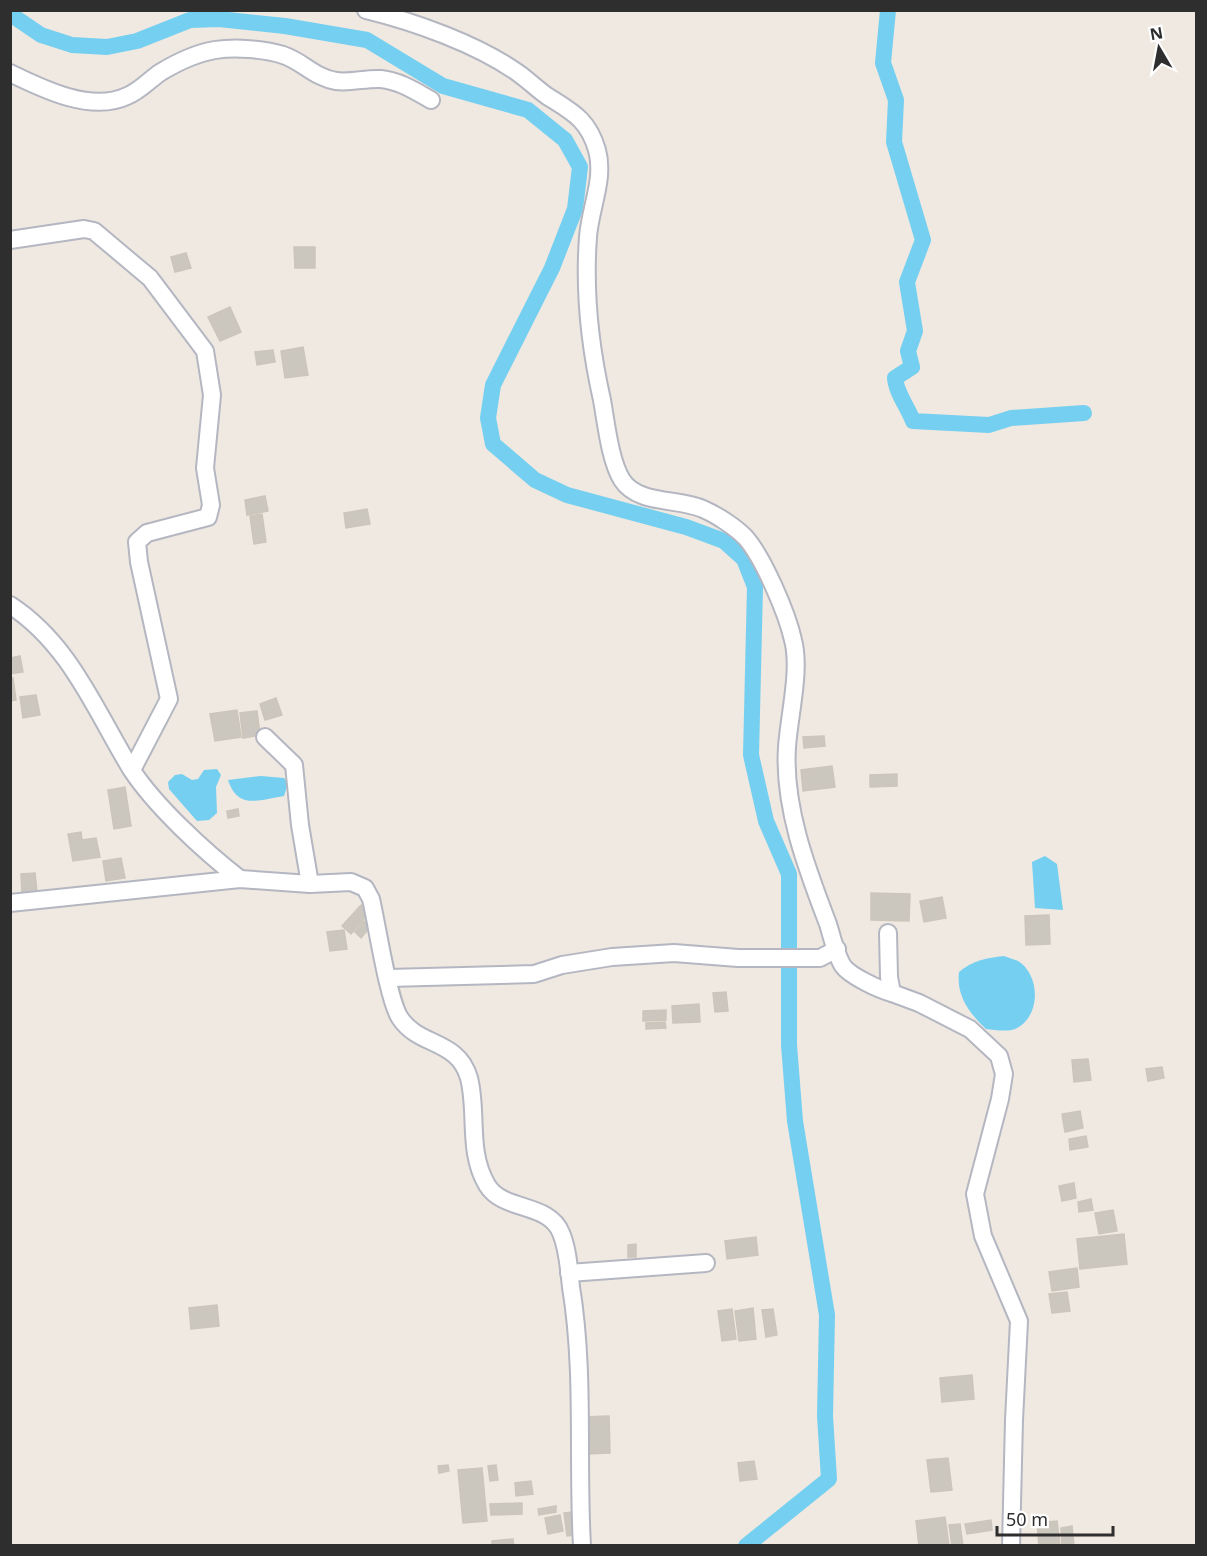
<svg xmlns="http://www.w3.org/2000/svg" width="1207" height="1556" font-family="'Noto Sans',sans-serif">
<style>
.water{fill:#75cff0}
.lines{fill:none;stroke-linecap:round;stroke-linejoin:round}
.canal{stroke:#75cff0;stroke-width:16}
.building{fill:#cbc7bf;stroke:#cbc5ba;stroke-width:1.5}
.minor-casing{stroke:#b4b7c1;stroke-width:20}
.minor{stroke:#fff;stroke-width:16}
</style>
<rect width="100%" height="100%" fill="#efe9e1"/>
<!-- water -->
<g class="water">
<path d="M 217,769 L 221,775 L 216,787 L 217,813 L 209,820 L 197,821 L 169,789 L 168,782 L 175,775 L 182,774 L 192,780 L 198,779 L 204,770 Z"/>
<path d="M 261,776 L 284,778 L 288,783 L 284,796 C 258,800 238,810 228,780 Z"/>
<path d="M 1045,856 L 1057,864 L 1063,910 L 1035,908 L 1032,862 Z"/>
<path d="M 1004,956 C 1008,958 1014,959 1018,961 C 1041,975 1041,1018 1015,1029 C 1008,1032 994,1030 986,1029 C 970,1014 956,996 959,972 C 973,960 987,958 1004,956 Z"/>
</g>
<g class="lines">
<!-- canal -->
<g class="canal">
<path d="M 888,10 L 883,63 L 896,100 L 894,142 L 923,240 L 907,282 L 915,331 L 908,351 L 912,367 L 895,378 C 896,392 907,406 913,421 L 989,425 L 1011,418 L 1084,413"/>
<path d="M 10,14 L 41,35 L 72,45 L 107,47 L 137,41 L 190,20 L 219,19 L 285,26 L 367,40 L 443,86 L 528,110 L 565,140 L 580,167 L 575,209 L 552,268 L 493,385 L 488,418 L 493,444 L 535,480 L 567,495 L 686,527 L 724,541 L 744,559 L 755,587 L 751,755 L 766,821 L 789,874 L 789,1045 L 795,1121 L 827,1315 L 825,1416 L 829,1479 L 746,1546"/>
</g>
</g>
<!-- building -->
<g class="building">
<path d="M 294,247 L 315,247 L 315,268 L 295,268 Z"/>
<path d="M 186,253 L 191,268 L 175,272 L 171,257 Z"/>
<path d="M 230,307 L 241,332 L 220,341 L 208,317 Z"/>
<path d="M 303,347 L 308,375 L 285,378 L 281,351 Z"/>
<path d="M 273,350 L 275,362 L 257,365 L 255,352 Z"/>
<path d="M 265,496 L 268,511 L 247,515 L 245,500 Z"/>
<path d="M 367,509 L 370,524 L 346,528 L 344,513 Z"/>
<path d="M 262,514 L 266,542 L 254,544 L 250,516 Z"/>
<path d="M 20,656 L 23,672 L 10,674 L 10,658 Z"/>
<path d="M 13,678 L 16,700 L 10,701 L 10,679 Z"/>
<path d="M 36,695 L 40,715 L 23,718 L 20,697 Z"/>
<path d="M 276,698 L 282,715 L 265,720 L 260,704 Z"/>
<path d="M 237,710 L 241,737 L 215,741 L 210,714 Z"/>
<path d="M 257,711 L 260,735 L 243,738 L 240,713 Z"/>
<path d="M 824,736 L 825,746 L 804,748 L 803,737 Z"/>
<path d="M 832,766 L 835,787 L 803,791 L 801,770 Z"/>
<path d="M 897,774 L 897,786 L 870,787 L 870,775 Z"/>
<path d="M 125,787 L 131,826 L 114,829 L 108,790 Z"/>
<path d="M 238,809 L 239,816 L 228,818 L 227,811 Z"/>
<path d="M 81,832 L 82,840 L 96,838 L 100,857 L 73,861 L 68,834 Z"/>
<path d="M 121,858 L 125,878 L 106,881 L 103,861 Z"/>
<path d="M 35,873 L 37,892 L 22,894 L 21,874 Z"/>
<path d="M 871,893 L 910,894 L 909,921 L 871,920 Z"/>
<path d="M 942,897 L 946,918 L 924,922 L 920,901 Z"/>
<path d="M 361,905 L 369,913 L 351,934 L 342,926 Z"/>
<path d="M 1049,915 L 1050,944 L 1026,945 L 1025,916 Z"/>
<path d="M 364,921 L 370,927 L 361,938 L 355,932 Z"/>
<path d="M 344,930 L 347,949 L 330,951 L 327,932 Z"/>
<path d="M 726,992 L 728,1011 L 715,1012 L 713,993 Z"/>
<path d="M 699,1004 L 700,1022 L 673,1023 L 672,1006 Z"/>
<path d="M 666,1010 L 666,1020 L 643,1021 L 643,1011 Z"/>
<path d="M 665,1022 L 666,1028 L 646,1029 L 646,1023 Z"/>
<path d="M 1088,1059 L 1091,1080 L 1074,1082 L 1072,1060 Z"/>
<path d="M 1162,1067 L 1164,1078 L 1148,1081 L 1146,1069 Z"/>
<path d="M 1080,1111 L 1083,1128 L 1065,1132 L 1062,1114 Z"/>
<path d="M 1086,1136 L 1088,1147 L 1070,1150 L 1069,1139 Z"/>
<path d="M 1074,1183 L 1076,1198 L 1062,1201 L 1059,1186 Z"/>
<path d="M 1091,1199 L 1093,1210 L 1079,1212 L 1078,1202 Z"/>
<path d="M 1113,1210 L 1117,1231 L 1099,1234 L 1095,1213 Z"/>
<path d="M 1124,1234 L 1127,1264 L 1080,1269 L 1077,1239 Z"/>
<path d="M 756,1237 L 758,1255 L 727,1259 L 725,1241 Z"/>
<path d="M 636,1244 L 636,1257 L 628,1257 L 628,1245 Z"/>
<path d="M 1077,1268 L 1079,1287 L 1052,1291 L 1049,1272 Z"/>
<path d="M 1067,1292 L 1070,1311 L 1052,1313 L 1049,1294 Z"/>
<path d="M 217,1305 L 219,1326 L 191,1329 L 189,1308 Z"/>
<path d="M 753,1308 L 756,1339 L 739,1341 L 735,1311 Z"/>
<path d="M 732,1309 L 736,1339 L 722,1341 L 718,1311 Z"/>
<path d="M 773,1309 L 777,1335 L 766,1337 L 762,1310 Z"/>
<path d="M 972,1375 L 974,1399 L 942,1402 L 940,1378 Z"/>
<path d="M 609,1416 L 610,1453 L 585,1454 L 583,1417 Z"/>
<path d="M 948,1458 L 952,1490 L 931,1492 L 927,1460 Z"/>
<path d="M 754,1461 L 757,1479 L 740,1481 L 738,1463 Z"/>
<path d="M 448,1465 L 449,1471 L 439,1473 L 438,1466 Z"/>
<path d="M 496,1465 L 498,1480 L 490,1481 L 488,1466 Z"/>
<path d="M 482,1468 L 487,1521 L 463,1523 L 458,1470 Z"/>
<path d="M 531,1481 L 533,1494 L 516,1496 L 515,1483 Z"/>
<path d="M 522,1503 L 522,1514 L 491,1515 L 490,1504 Z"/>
<path d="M 556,1506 L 556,1512 L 539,1515 L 538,1509 Z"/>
<path d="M 573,1512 L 576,1535 L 567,1536 L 564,1513 Z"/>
<path d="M 560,1515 L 563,1531 L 548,1534 L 545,1518 Z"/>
<path d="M 945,1517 L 949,1546 L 919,1546 L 916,1521 Z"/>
<path d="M 991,1520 L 992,1530 L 967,1534 L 965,1524 Z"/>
<path d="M 1057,1521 L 1060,1546 L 1039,1546 L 1037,1523 Z"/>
<path d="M 960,1524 L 963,1546 L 952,1546 L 949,1525 Z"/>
<path d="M 1072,1526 L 1074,1546 L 1062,1546 L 1061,1528 Z"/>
<path d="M 513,1539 L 514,1546 L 492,1546 L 492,1541 Z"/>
</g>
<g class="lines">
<!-- minor casing -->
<g class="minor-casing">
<g id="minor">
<path d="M 366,10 C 415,22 477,44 518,73 C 528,80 537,89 547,96 C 572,112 588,119 597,150 C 605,179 590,208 588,237 C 584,291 590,347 602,400 C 606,422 610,461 622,480 C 638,505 679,498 703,509 C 717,515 735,527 745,537 C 763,557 787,613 793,640 C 801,670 789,716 787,747 C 783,807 807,869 828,924 C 832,937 836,955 843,966 C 850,976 880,990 892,993"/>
<path d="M 10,73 C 43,89 91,113 127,96 C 140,91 149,80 161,72 C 176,63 197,53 215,50 C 235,47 264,49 283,55 C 302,61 315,78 336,81 C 351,83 366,78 381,79 C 400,81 415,91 431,100"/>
<path d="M 10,240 L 84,229 L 94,231 L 150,278 L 205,351 L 212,395 L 205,468 L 211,505 L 208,517 L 147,533 L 137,542 L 139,562 L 169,699 L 132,770"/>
<path d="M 10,605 C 70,644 95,710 131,769 C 155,806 205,852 240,879"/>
<path d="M 265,737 L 294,765 L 300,825 L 310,884"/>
<path d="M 10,903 L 240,879 L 310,884 L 351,882 L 365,888 L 371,899 C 377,924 388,1000 400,1018 C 419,1047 458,1039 469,1078 C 478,1113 467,1151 487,1185 C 503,1212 549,1202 561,1233 C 568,1249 569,1270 571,1287 C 585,1372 577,1459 582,1546"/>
<path d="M 888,933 L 889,977 L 892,993 L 919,1003 L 970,1029 L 999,1056 L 1004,1074 L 1000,1099 L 975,1194 L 983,1236 L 1019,1321 L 1014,1420 L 1011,1546"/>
<path d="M 389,978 L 534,974 L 562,965 L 612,957 L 674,953 L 738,958 L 820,958 L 837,949"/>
<path d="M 569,1273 L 706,1263"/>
</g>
</g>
<!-- minor -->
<use href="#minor" class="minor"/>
</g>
<!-- border -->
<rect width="1207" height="1556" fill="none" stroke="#2e2e2e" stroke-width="24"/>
<!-- north arrow -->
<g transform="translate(1159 48) rotate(350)" stroke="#ffffff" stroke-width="4.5" paint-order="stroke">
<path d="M0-4.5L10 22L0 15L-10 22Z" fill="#2e2e2e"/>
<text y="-9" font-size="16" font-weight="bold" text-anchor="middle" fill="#2e2e2e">N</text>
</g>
<!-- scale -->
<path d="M997 1526v9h116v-9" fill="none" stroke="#2e2e2e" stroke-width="3"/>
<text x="1006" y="1526" font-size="18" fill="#2e2e2e" stroke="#ffffff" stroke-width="4.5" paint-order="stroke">50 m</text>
</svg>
